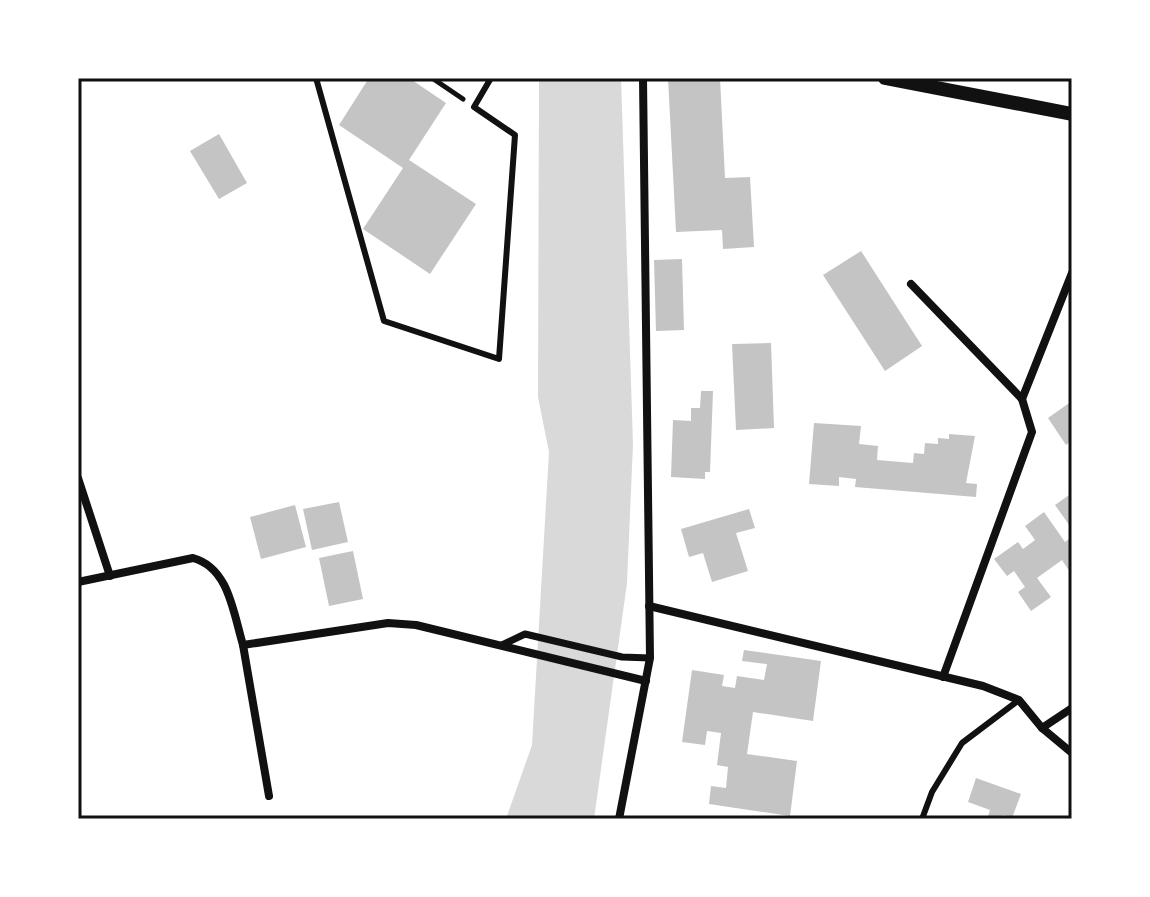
<svg xmlns="http://www.w3.org/2000/svg" width="1150" height="897" font-family="Poppins,sans-serif">
<style>
.water{fill:#d9d9d9}
.building{fill:#c4c4c4}
.lines{fill:none;stroke-linecap:round;stroke-linejoin:round}
.path{stroke:#111;stroke-width:5}
.service{stroke:#111;stroke-width:6}
.pedestrian{stroke:#111;stroke-width:7}
.minor{stroke:#111;stroke-width:8}
.tertiary{stroke:#111;stroke-width:14}
.neatline{fill:none;stroke:#111;stroke-width:3}
</style>
<rect width="100%" height="100%" fill="#fff"/>
<!-- water -->
<path class="water" d="M 539,78 L 621,78 L 633,444 L 627,583 L 594,819 L 506,819 L 532,745 L 549,452 L 538,397 Z"/>
<!-- building -->
<g class="building">
<path d="M 369,78 L 409,78 L 446,103 L 409,160 L 476,204 L 430,274 L 363,229 L 403,168 L 339,125 Z"/>
<path d="M 668,78 L 720,78 L 725,178 L 750,177 L 754,247 L 723,249 L 722,230 L 676,232 Z"/>
<path d="M 219,134 L 247,183 L 219,199 L 190,151 Z"/>
<path d="M 861,251 L 922,346 L 885,371 L 823,275 Z"/>
<path d="M 682,259 L 684,330 L 656,331 L 654,260 Z"/>
<path d="M 771,343 L 774,428 L 736,430 L 732,344 Z"/>
<path d="M 701,391 L 713,391 L 710,472 L 705,472 L 705,479 L 671,477 L 673,420 L 691,421 L 691,408 L 700,408 Z"/>
<path d="M 1072,401 L 1072,440 L 1066,445 L 1048,418 Z"/>
<path d="M 814,423 L 861,426 L 859,444 L 878,446 L 877,460 L 913,463 L 914,453 L 924,454 L 925,443 L 938,444 L 938,438 L 949,439 L 949,434 L 975,436 L 966,483 L 977,484 L 976,497 L 855,487 L 856,479 L 839,477 L 839,486 L 809,484 Z"/>
<path d="M 1072,493 L 1072,529 L 1055,505 Z"/>
<path d="M 339,502 L 348,542 L 312,550 L 303,509 Z"/>
<path d="M 295,505 L 306,547 L 261,559 L 250,517 Z"/>
<path d="M 749,509 L 755,528 L 736,533 L 748,571 L 712,582 L 703,553 L 689,557 L 681,529 Z"/>
<path d="M 1044,512 L 1065,542 L 1072,537 L 1072,575 L 1062,560 L 1037,578 L 1051,597 L 1031,611 L 1018,592 L 1025,587 L 1014,571 L 1007,576 L 994,559 L 1018,542 L 1023,549 L 1035,540 L 1025,526 Z"/>
<path d="M 353,551 L 363,599 L 329,606 L 319,558 Z"/>
<path d="M 744,650 L 821,661 L 813,721 L 753,712 L 747,754 L 797,761 L 790,816 L 709,804 L 711,786 L 726,788 L 728,767 L 717,765 L 721,733 L 707,731 L 705,745 L 682,742 L 692,670 L 724,675 L 722,686 L 735,688 L 737,676 L 764,680 L 767,664 L 742,661 Z"/>
<path d="M 976,778 L 1021,794 L 1012,818 L 1003,815 L 1001,819 L 987,819 L 990,810 L 968,802 Z"/>
</g>
<g class="lines">
<!-- path -->
<path class="path" d="M 432,78 L 463,99"/>
<!-- service -->
<g class="service">
<path d="M 316,78 L 384,321 L 499,359 L 515,135 L 474,107 L 491,78"/>
<path d="M 922,819 L 932,792 L 962,743 L 1019,700"/>
</g>
<!-- pedestrian -->
<path class="pedestrian" d="M 502,645 L 525,634 L 622,657 L 650,658"/>
<!-- minor -->
<g class="minor">
<path d="M 911,284 L 1022,399"/>
<path d="M 78,478 L 110,576"/>
<path d="M 78,582 L 193,558 C 229,568 233,612 243,645 L 388,623 L 416,625 L 646,681"/>
<path d="M 649,606 L 983,686 L 1019,700 L 1042,728 L 1072,753"/>
<path d="M 243,645 L 269,796"/>
<path d="M 943,677 L 1032,432 L 1022,399 L 1072,273"/>
<path d="M 1042,728 L 1072,708"/>
<path d="M 619,819 L 650,658 L 643,78"/>
</g>
<!-- tertiary -->
<path class="tertiary" d="M 885,78 L 1072,114"/>
</g>
<!-- border -->
<rect width="1150" height="897" fill="none" stroke="#ffffff" stroke-width="160"/>
<rect x="80" y="80" width="990" height="737" class="neatline"/>
</svg>
